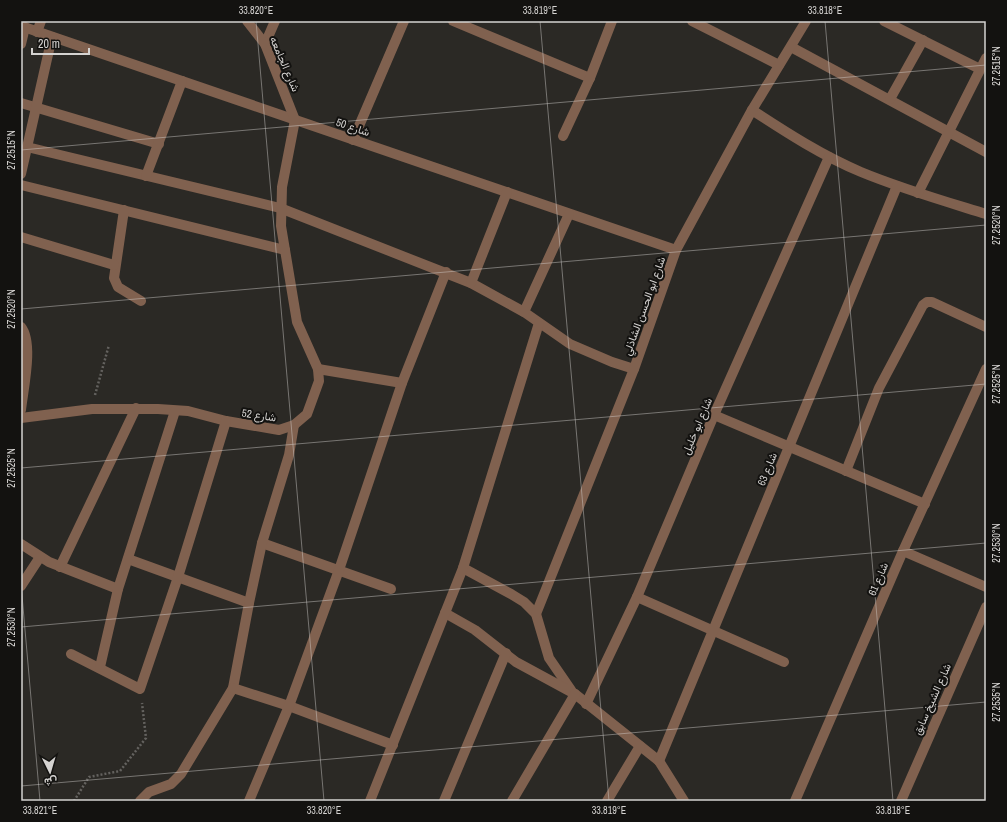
<svg xmlns="http://www.w3.org/2000/svg" width="1007" height="822" font-family="'Archivo Narrow',Vazirmatn,sans-serif">
<style>
.lines{fill:none;stroke-linecap:round;stroke-linejoin:round}
.path{stroke:#64625f;stroke-width:2.5;stroke-dasharray:2 2;stroke-linecap:butt}
.minor{stroke:#80614f;stroke-width:10}
.ticks{fill:none;stroke:#d5d3d1;stroke-width:1;stroke-opacity:0.45}
.labels{text-anchor:middle;stroke-width:4;stroke-linejoin:round;paint-order:stroke}
.street-label{font-size:11px;fill:#d5d3d1;stroke:#131210}
.neatline{fill:none;stroke:#d5d3d1;stroke-width:1.5}
.ticks-label{font-size:10px;text-anchor:middle;fill:#d5d3d1}
</style>
<rect width="100%" height="100%" fill="#2b2925"/>
<g class="lines">
<!-- path -->
<g class="path">
<path d="M 95,395 L 109,345"/>
<path d="M 74,801 L 89,777 L 120,771 L 146,738 L 142,703"/>
</g>
<!-- minor -->
<g class="minor">
<path d="M 453,21 L 590,78"/>
<path d="M 692,21 L 779,65"/>
<path d="M 884,21 L 980,69"/>
<path d="M 21,26 L 676,250"/>
<path d="M 37,32 L 41,21"/>
<path d="M 21,44 L 25,27"/>
<path d="M 265,44 L 275,21"/>
<path d="M 791,47 L 986,152"/>
<path d="M 890,99 L 923,40"/>
<path d="M 21,103 L 159,144"/>
<path d="M 752,110 C 787,133 823,156 861,172 C 902,189 944,201 986,214"/>
<path d="M 563,136 L 590,78 L 612,21"/>
<path d="M 353,140 L 404,21"/>
<path d="M 27,147 L 280,208 L 471,283 L 524,312 L 570,344 L 612,362 L 634,369"/>
<path d="M 21,174 L 52,37"/>
<path d="M 146,176 L 182,81"/>
<path d="M 21,185 L 285,250"/>
<path d="M 918,193 L 986,58"/>
<path d="M 124,210 L 114,278 L 118,287 L 141,301"/>
<path d="M 21,237 L 114,265"/>
<path d="M 471,283 L 507,192"/>
<path d="M 524,312 L 569,214"/>
<path d="M 21,327 C 34,343 23,390 21,410"/>
<path d="M 318,369 L 402,383"/>
<path d="M 714,415 L 925,504"/>
<path d="M 21,418 L 92,409 L 158,409 L 188,411 L 226,421 L 279,430 L 294,425 L 307,414 L 319,381 L 318,369 L 297,322 L 281,226 L 282,187 L 295,120 L 265,44 L 247,21"/>
<path d="M 846,471 L 879,388 L 923,305 L 927,302 L 932,302 L 986,327"/>
<path d="M 262,543 L 391,589"/>
<path d="M 21,544 L 49,562 L 118,589"/>
<path d="M 903,551 L 986,587"/>
<path d="M 128,559 L 249,603 L 233,688 L 181,774 L 171,784 L 149,792 L 140,801"/>
<path d="M 60,567 L 136,408"/>
<path d="M 463,568 L 511,594 L 524,602 L 536,614 L 549,658 L 571,690"/>
<path d="M 21,586 L 40,557"/>
<path d="M 637,597 L 784,662"/>
<path d="M 249,603 L 262,543 L 289,455 L 294,425"/>
<path d="M 445,613 L 475,630 L 516,662 L 575,694 L 659,761 L 684,801"/>
<path d="M 536,614 L 634,369 L 676,250 L 752,110 L 806,21"/>
<path d="M 71,654 L 140,689 L 178,577 L 226,421"/>
<path d="M 100,667 L 118,589 L 175,411"/>
<path d="M 233,688 L 289,706 L 393,745"/>
<path d="M 586,704 L 637,597 L 714,415 L 829,157"/>
<path d="M 659,761 L 897,186"/>
<path d="M 249,801 L 289,706 L 339,570 L 402,383 L 446,272"/>
<path d="M 370,801 L 463,568 L 539,323"/>
<path d="M 444,801 L 506,653"/>
<path d="M 512,801 L 575,694"/>
<path d="M 607,801 L 640,746"/>
<path d="M 795,801 L 903,551 L 986,369"/>
<path d="M 901,801 L 986,607"/>
</g>
</g>
<!-- ticks -->
<path class="ticks" d="M 256,21 L 324,801M 540,21 L 609,801M 825,21 L 893,801M 21,150 L 986,65M 21,309 L 986,225M 21,468 L 986,384M 21,584 L 40,801M 21,627 L 986,543M 21,786 L 986,702"/>
<g class="labels">
<!-- street labels -->
<g class="street-label">
<text transform="translate(285 64) rotate(67)" y="4">شارع الجامعه</text>
<text transform="translate(353 127) rotate(19)" y="4">شارع 50</text>
<text transform="translate(644 306) rotate(-70)" y="4">شارع ابو الحسن الشاذلي</text>
<text transform="translate(259 415) rotate(8)" y="4">شارع 52</text>
<text transform="translate(697 426) rotate(-67)" y="4">شارع ابو خليل</text>
<text transform="translate(767 469) rotate(-68)" y="4">شارع 63</text>
<text transform="translate(878 579) rotate(-67)" y="4">شارع 61</text>
<text transform="translate(932 699) rotate(-66)" y="4">شارع الشيخ سابق</text>
</g>
</g>
<!-- border -->
<rect width="1007" height="822" fill="none" stroke="#131210" stroke-width="44"/>
<!-- north arrow -->
<g transform="translate(50 772) rotate(175)" stroke="#131210" stroke-width="3" paint-order="stroke">
<path d="M0-3L7 15L0 10L-7 15Z" fill="#d5d3d1"/>
<text y="-6" font-size="11" font-weight="bold" text-anchor="middle" fill="#d5d3d1">ش</text>
</g>
<!-- scale -->
<path d="M32 48v6h57v-6" fill="none" stroke="#d5d3d1" stroke-width="2"/>
<text x="38" y="48" font-size="12" fill="#d5d3d1" stroke="#131210" stroke-width="3" paint-order="stroke">20 m</text>
<rect x="22" y="22" width="963" height="778" class="neatline"/>
<g class="ticks-label">
<text x="256" y="14">33.820°E</text>
<text x="540" y="14">33.819°E</text>
<text x="825" y="14">33.818°E</text>
<text transform="translate(996 66) rotate(-90)" y="4">27.2515°N</text>
<text transform="translate(11 150) rotate(-90)" y="4">27.2515°N</text>
<text transform="translate(996 225) rotate(-90)" y="4">27.2520°N</text>
<text transform="translate(11 309) rotate(-90)" y="4">27.2520°N</text>
<text transform="translate(996 384) rotate(-90)" y="4">27.2525°N</text>
<text transform="translate(11 468) rotate(-90)" y="4">27.2525°N</text>
<text transform="translate(996 543) rotate(-90)" y="4">27.2530°N</text>
<text transform="translate(11 627) rotate(-90)" y="4">27.2530°N</text>
<text transform="translate(996 702) rotate(-90)" y="4">27.2535°N</text>
<text x="40" y="814">33.821°E</text>
<text x="324" y="814">33.820°E</text>
<text x="609" y="814">33.819°E</text>
<text x="893" y="814">33.818°E</text>
</g>
</svg>
